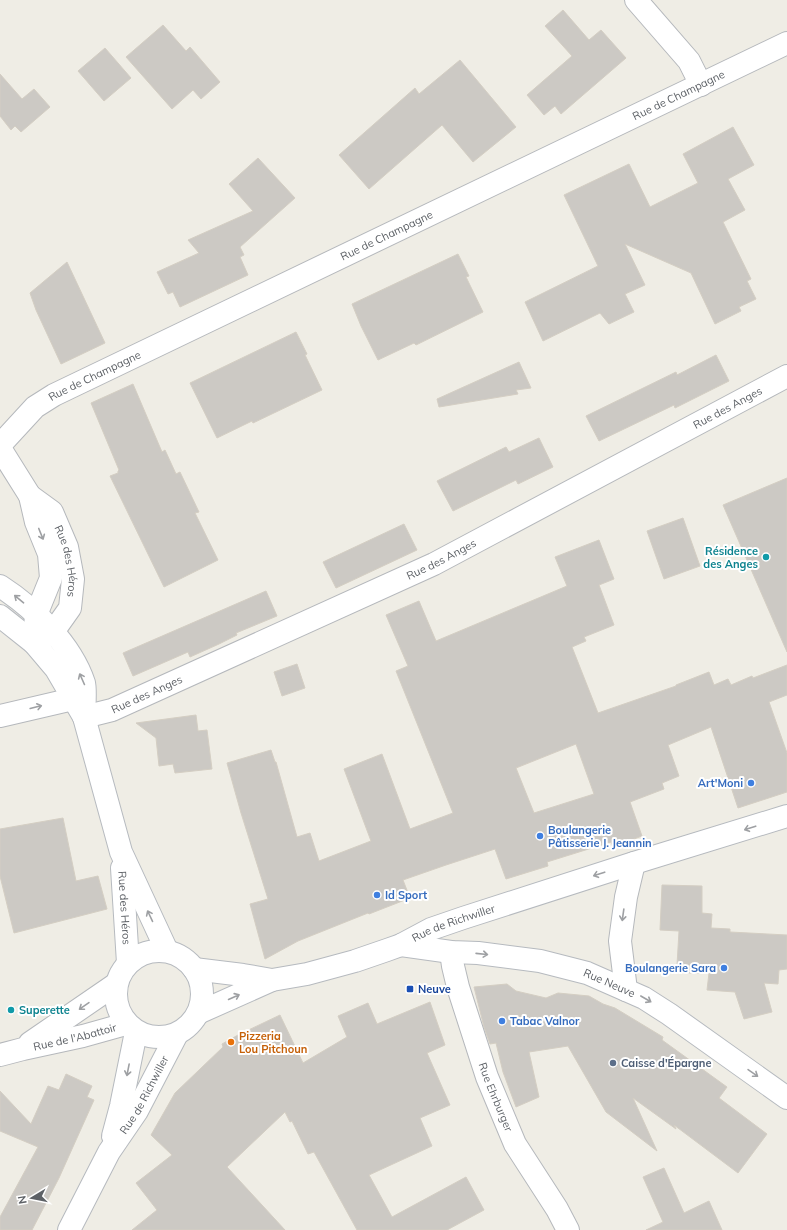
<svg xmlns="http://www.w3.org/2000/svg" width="787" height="1230" font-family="Mulish,sans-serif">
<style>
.building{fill:#ccc9c4;stroke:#d4cec3;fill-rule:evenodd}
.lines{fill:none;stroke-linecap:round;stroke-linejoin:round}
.street-casing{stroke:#b5b8bc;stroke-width:24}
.secondary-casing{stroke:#b6babf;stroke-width:24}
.street{stroke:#fff;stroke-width:22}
.secondary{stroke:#fff;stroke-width:22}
.oneway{stroke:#9ea0a3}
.culture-dot{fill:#0f9aa8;stroke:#fff;stroke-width:1.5}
.shop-dot{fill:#3f7fe0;stroke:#fff;stroke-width:1.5}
.transit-dot{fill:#1a4fb4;stroke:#fff;stroke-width:1.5}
.food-dot{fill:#e8710a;stroke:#fff;stroke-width:1.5}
.service-dot{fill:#5c6f8a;stroke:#fff;stroke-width:1.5}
.labels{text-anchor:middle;stroke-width:4;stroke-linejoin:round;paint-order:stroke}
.street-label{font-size:11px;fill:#5d6166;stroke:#fff}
.culture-label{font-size:11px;font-weight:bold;fill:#0d838f;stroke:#fff;text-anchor:end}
.shop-label{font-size:11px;font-weight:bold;fill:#366cbe;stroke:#fff;text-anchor:start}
.transit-label{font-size:11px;font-weight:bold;fill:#164399;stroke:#fff;text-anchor:start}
.food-label{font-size:11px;font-weight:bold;fill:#c56008;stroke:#fff;text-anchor:start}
.service-label{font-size:11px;font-weight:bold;fill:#4e5e75;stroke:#fff;text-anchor:start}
</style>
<rect width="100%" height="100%" fill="#efede5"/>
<!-- building -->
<g class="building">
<path d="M 563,10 L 589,40 L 601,30 L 626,58 L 561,114 L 555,106 L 544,115 L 527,95 L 572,56 L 545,26 Z"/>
<path d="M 163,25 L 186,51 L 190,47 L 220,82 L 201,99 L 193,90 L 172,109 L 126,57 Z"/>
<path d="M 105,48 L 131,78 L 104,101 L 78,71 Z"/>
<path d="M 460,60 L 516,127 L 473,162 L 442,125 L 369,189 L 339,155 L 415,88 L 419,94 Z"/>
<path d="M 0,74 L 22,99 L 34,89 L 50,107 L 21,132 L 15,126 L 11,130 L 0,116 Z"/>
<path d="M 733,127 L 754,165 L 728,179 L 745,210 L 723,222 L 751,279 L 747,281 L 756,299 L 739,307 L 741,311 L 715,324 L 691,273 L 625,244 L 645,285 L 625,294 L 634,312 L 609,324 L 600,313 L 543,341 L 525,302 L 598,266 L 564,195 L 629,164 L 650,207 L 698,183 L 683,154 Z"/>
<path d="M 258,158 L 295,198 L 240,247 L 244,255 L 240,257 L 248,275 L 180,307 L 173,292 L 168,294 L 157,272 L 199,253 L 188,240 L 253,211 L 229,184 Z"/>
<path d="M 458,254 L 469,276 L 466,277 L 483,312 L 416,345 L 414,343 L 378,360 L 361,326 L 352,304 Z"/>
<path d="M 67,262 L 105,343 L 61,364 L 36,310 L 30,293 Z"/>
<path d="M 296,332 L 307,354 L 305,355 L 322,390 L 253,423 L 252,421 L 217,438 L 190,383 Z"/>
<path d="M 716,355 L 729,381 L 675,408 L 674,405 L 599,441 L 586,416 L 676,372 L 677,375 Z"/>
<path d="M 519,362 L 531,388 L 516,390 L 518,394 L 439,407 L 437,399 Z"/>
<path d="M 133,384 L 162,452 L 165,450 L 176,474 L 180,472 L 199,512 L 195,513 L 218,560 L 164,587 L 110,476 L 118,473 L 118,471 L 119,470 L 91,403 Z"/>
<path d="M 539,438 L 553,467 L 518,484 L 516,480 L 453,511 L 437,481 L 506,447 L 509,452 Z"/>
<path d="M 787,478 L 787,652 L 723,505 Z"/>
<path d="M 683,518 L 700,566 L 664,579 L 647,531 Z"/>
<path d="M 404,524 L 417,550 L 336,588 L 323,562 Z"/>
<path d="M 599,540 L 614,579 L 599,585 L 614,625 L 584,637 L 586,641 L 572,647 L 598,713 L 676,686 L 676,685 L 709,672 L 714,685 L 728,679 L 731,685 L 752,676 L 753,678 L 787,665 L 787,695 L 769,702 L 787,753 L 787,792 L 738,808 L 711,727 L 668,745 L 679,776 L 662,783 L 664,789 L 630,802 L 642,836 L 613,847 L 611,842 L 547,862 L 548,866 L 506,879 L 495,849 L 446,865 L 403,880 L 410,898 L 369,914 L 368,913 L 298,941 L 265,959 L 250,904 L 268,899 L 241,813 L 227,763 L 271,750 L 275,762 L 276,762 L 297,837 L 310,833 L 319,861 L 371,841 L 344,769 L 382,754 L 410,829 L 453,813 L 396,671 L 408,666 L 386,615 L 419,601 L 436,641 L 567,586 L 555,557 ZM 576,744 L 594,794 L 534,813 L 516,768 Z"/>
<path d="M 266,591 L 277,616 L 236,633 L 237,635 L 219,644 L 190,657 L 188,652 L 133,676 L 123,653 Z"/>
<path d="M 297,664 L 305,688 L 282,696 L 274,672 Z"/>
<path d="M 196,715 L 198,731 L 207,730 L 212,769 L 175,773 L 173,764 L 159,766 L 156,738 L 136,723 Z"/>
<path d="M 63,818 L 76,881 L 98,876 L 107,909 L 14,933 L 0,876 L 0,829 Z"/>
<path d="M 662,885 L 702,886 L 702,913 L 712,914 L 711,928 L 730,929 L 730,932 L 787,935 L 787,969 L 779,970 L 778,984 L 764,983 L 772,1012 L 744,1019 L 735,992 L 707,990 L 709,973 L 689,973 L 689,965 L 677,965 L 679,931 L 660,930 Z"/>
<path d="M 507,984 L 516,991 L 546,998 L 558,993 L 589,996 L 603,1004 L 615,1008 L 663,1037 L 662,1040 L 727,1087 L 719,1098 L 767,1134 L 738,1173 L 674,1125 L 676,1129 L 633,1098 L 657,1151 L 606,1112 L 568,1046 L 529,1052 L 539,1097 L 516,1107 L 503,1072 L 496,1043 L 490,1044 L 484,1027 L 474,987 Z"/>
<path d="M 430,1002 L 445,1045 L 427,1053 L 450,1105 L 420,1118 L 432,1146 L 369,1175 L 392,1217 L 466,1177 L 484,1210 L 447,1230 L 357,1230 L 314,1152 L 308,1154 L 292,1121 L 290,1122 L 285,1112 L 227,1167 L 285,1230 L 132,1230 L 157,1210 L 136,1183 L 172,1155 L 151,1135 L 175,1093 L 223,1047 L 222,1044 L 238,1035 L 280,1015 L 303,1063 L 347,1037 L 338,1016 L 368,1003 L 377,1024 Z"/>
<path d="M 66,1074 L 92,1086 L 87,1097 L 94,1100 L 59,1178 L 32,1230 L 0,1230 L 0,1217 L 38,1147 L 0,1131 L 0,1091 L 31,1124 L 48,1086 L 59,1090 Z"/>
<path d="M 664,1168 L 684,1213 L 709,1201 L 722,1230 L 646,1230 L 663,1222 L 643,1177 Z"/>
</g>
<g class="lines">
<!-- street casing -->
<g class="street-casing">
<g id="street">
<path d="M 636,0 L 689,61 L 701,85"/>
<path id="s1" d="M 0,445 L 35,407 L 54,395 L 787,43"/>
<path d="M 0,448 L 30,496 L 36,522 L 49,554 L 51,578 L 36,615 L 34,643"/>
<path id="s2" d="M 30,496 L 52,512 L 67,547 L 73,579 L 70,608 L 53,632 L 37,641"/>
<path d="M 0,716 L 73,699"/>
<path id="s3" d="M 84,717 L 112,710 L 434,564 L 787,376"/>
<path id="s4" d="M 451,952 L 453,966 L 458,987 L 487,1077 L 515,1144 L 557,1209 L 568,1230"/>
<path d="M 626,990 L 620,941 L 626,897 L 634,863"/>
<path d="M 30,1043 L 116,984"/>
<path id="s5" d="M 0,1055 L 23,1049 L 83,1036 L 126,1024"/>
</g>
</g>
<!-- secondary casing -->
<g class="secondary-casing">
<g id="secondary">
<path d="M 0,586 C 34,608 71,644 84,683 C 86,690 84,709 84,717"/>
<path d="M 0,616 L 34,643 L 56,669 L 84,717 L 121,852 L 167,951"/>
<path id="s6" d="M 122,868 L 128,963"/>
<path id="s7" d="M 401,945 L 451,952 L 478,953 L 540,961 L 587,973 L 644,998 L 669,1014 L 787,1098"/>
<circle cx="159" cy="994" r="43"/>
<path d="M 194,969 L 243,975 L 272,980"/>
<path id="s8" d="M 198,1013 L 272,980 L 307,974 L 355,961 L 387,950 L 401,945 L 431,929 L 463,918 L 634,863 L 787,816"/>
<path d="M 113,1136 L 121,1106 L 136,1032"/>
<path id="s9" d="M 69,1230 L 109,1152 L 137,1111 L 177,1034"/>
</g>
</g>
<!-- street -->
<use href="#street" class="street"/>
<!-- secondary -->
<use href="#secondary" class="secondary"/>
</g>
<!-- one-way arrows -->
<defs><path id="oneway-shaft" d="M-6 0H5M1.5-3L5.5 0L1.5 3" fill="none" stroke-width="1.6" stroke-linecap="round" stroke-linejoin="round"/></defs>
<g class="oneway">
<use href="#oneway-shaft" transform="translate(41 534) rotate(68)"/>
<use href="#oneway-shaft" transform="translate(19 599) rotate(-140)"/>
<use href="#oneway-shaft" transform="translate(82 679) rotate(-114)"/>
<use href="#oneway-shaft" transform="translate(36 707) rotate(-14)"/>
<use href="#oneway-shaft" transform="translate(750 828) rotate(162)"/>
<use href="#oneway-shaft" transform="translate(599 874) rotate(162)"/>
<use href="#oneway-shaft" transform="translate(623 915) rotate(98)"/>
<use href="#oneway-shaft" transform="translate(150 916) rotate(-115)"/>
<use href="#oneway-shaft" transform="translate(482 954) rotate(6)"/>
<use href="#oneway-shaft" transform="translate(234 997) rotate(-24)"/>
<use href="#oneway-shaft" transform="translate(646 999) rotate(30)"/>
<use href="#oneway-shaft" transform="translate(84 1006) rotate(145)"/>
<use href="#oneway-shaft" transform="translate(128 1070) rotate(101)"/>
<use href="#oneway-shaft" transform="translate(753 1073) rotate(35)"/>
</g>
<!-- markers -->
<g class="culture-dot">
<circle cx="766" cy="557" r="4"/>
<circle cx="11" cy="1010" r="4"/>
</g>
<g class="shop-dot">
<circle cx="751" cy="783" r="4"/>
<circle cx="540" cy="836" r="4"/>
<circle cx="377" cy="895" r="4"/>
<circle cx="724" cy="968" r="4"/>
<circle cx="502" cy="1021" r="4"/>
</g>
<rect class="transit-dot" x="406" y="985" width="8" height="8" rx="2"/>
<circle class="food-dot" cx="231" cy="1042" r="4"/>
<circle class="service-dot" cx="613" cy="1063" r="4"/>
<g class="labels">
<!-- street labels -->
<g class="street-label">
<text dy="4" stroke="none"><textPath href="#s1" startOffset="767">Rue de Champagne</textPath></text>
<text dy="4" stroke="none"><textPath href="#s1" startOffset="443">Rue de Champagne</textPath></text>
<text dy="4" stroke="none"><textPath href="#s1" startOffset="119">Rue de Champagne</textPath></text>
<text dy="4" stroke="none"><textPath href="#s3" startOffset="715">Rue des Anges</textPath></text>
<text dy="4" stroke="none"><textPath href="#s3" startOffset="391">Rue des Anges</textPath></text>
<text dy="4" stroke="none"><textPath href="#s2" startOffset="79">Rue des Héros</textPath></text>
<text dy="4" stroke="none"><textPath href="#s3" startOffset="67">Rue des Anges</textPath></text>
<text dy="4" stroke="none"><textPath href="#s6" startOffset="40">Rue des Héros</textPath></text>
<text dy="4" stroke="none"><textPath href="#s8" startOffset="272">Rue de Richwiller</textPath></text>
<text dy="4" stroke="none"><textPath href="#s7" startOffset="213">Rue Neuve</textPath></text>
<text dy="4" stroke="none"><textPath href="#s5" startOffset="77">Rue de l'Abattoir</textPath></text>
<text dy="4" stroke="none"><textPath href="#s9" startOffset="155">Rue de Richwiller</textPath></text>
<text dy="4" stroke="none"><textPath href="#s4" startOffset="152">Rue Ehrburger</textPath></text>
</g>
<!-- culture labels -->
<g class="culture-label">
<text x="758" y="555">Résidence<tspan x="758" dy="13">des Anges</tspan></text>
<text x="19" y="1014" text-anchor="start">Superette</text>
</g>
<!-- shop labels -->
<g class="shop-label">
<text x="743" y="787" text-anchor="end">Art'Moni</text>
<text x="548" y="834">Boulangerie<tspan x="548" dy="13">Pâtisserie J. Jeannin</tspan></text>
<text x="385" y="899">Id Sport</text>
<text x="716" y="972" text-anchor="end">Boulangerie Sara</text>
<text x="510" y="1025">Tabac Valnor</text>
</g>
<!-- transit labels -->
<g class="transit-label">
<text x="418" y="993">Neuve</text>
</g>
<!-- food labels -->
<g class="food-label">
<text x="239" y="1040">Pizzeria<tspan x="239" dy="13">Lou Pitchoun</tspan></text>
</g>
<!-- service labels -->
<g class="service-label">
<text x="621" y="1067">Caisse d'Épargne</text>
</g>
</g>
<!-- north arrow -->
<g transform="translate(32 1198) rotate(260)" stroke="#ffffff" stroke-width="3" paint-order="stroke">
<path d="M0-3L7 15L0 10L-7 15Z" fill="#5d6166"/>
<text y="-6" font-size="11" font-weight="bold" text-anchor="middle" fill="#5d6166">N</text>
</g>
</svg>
